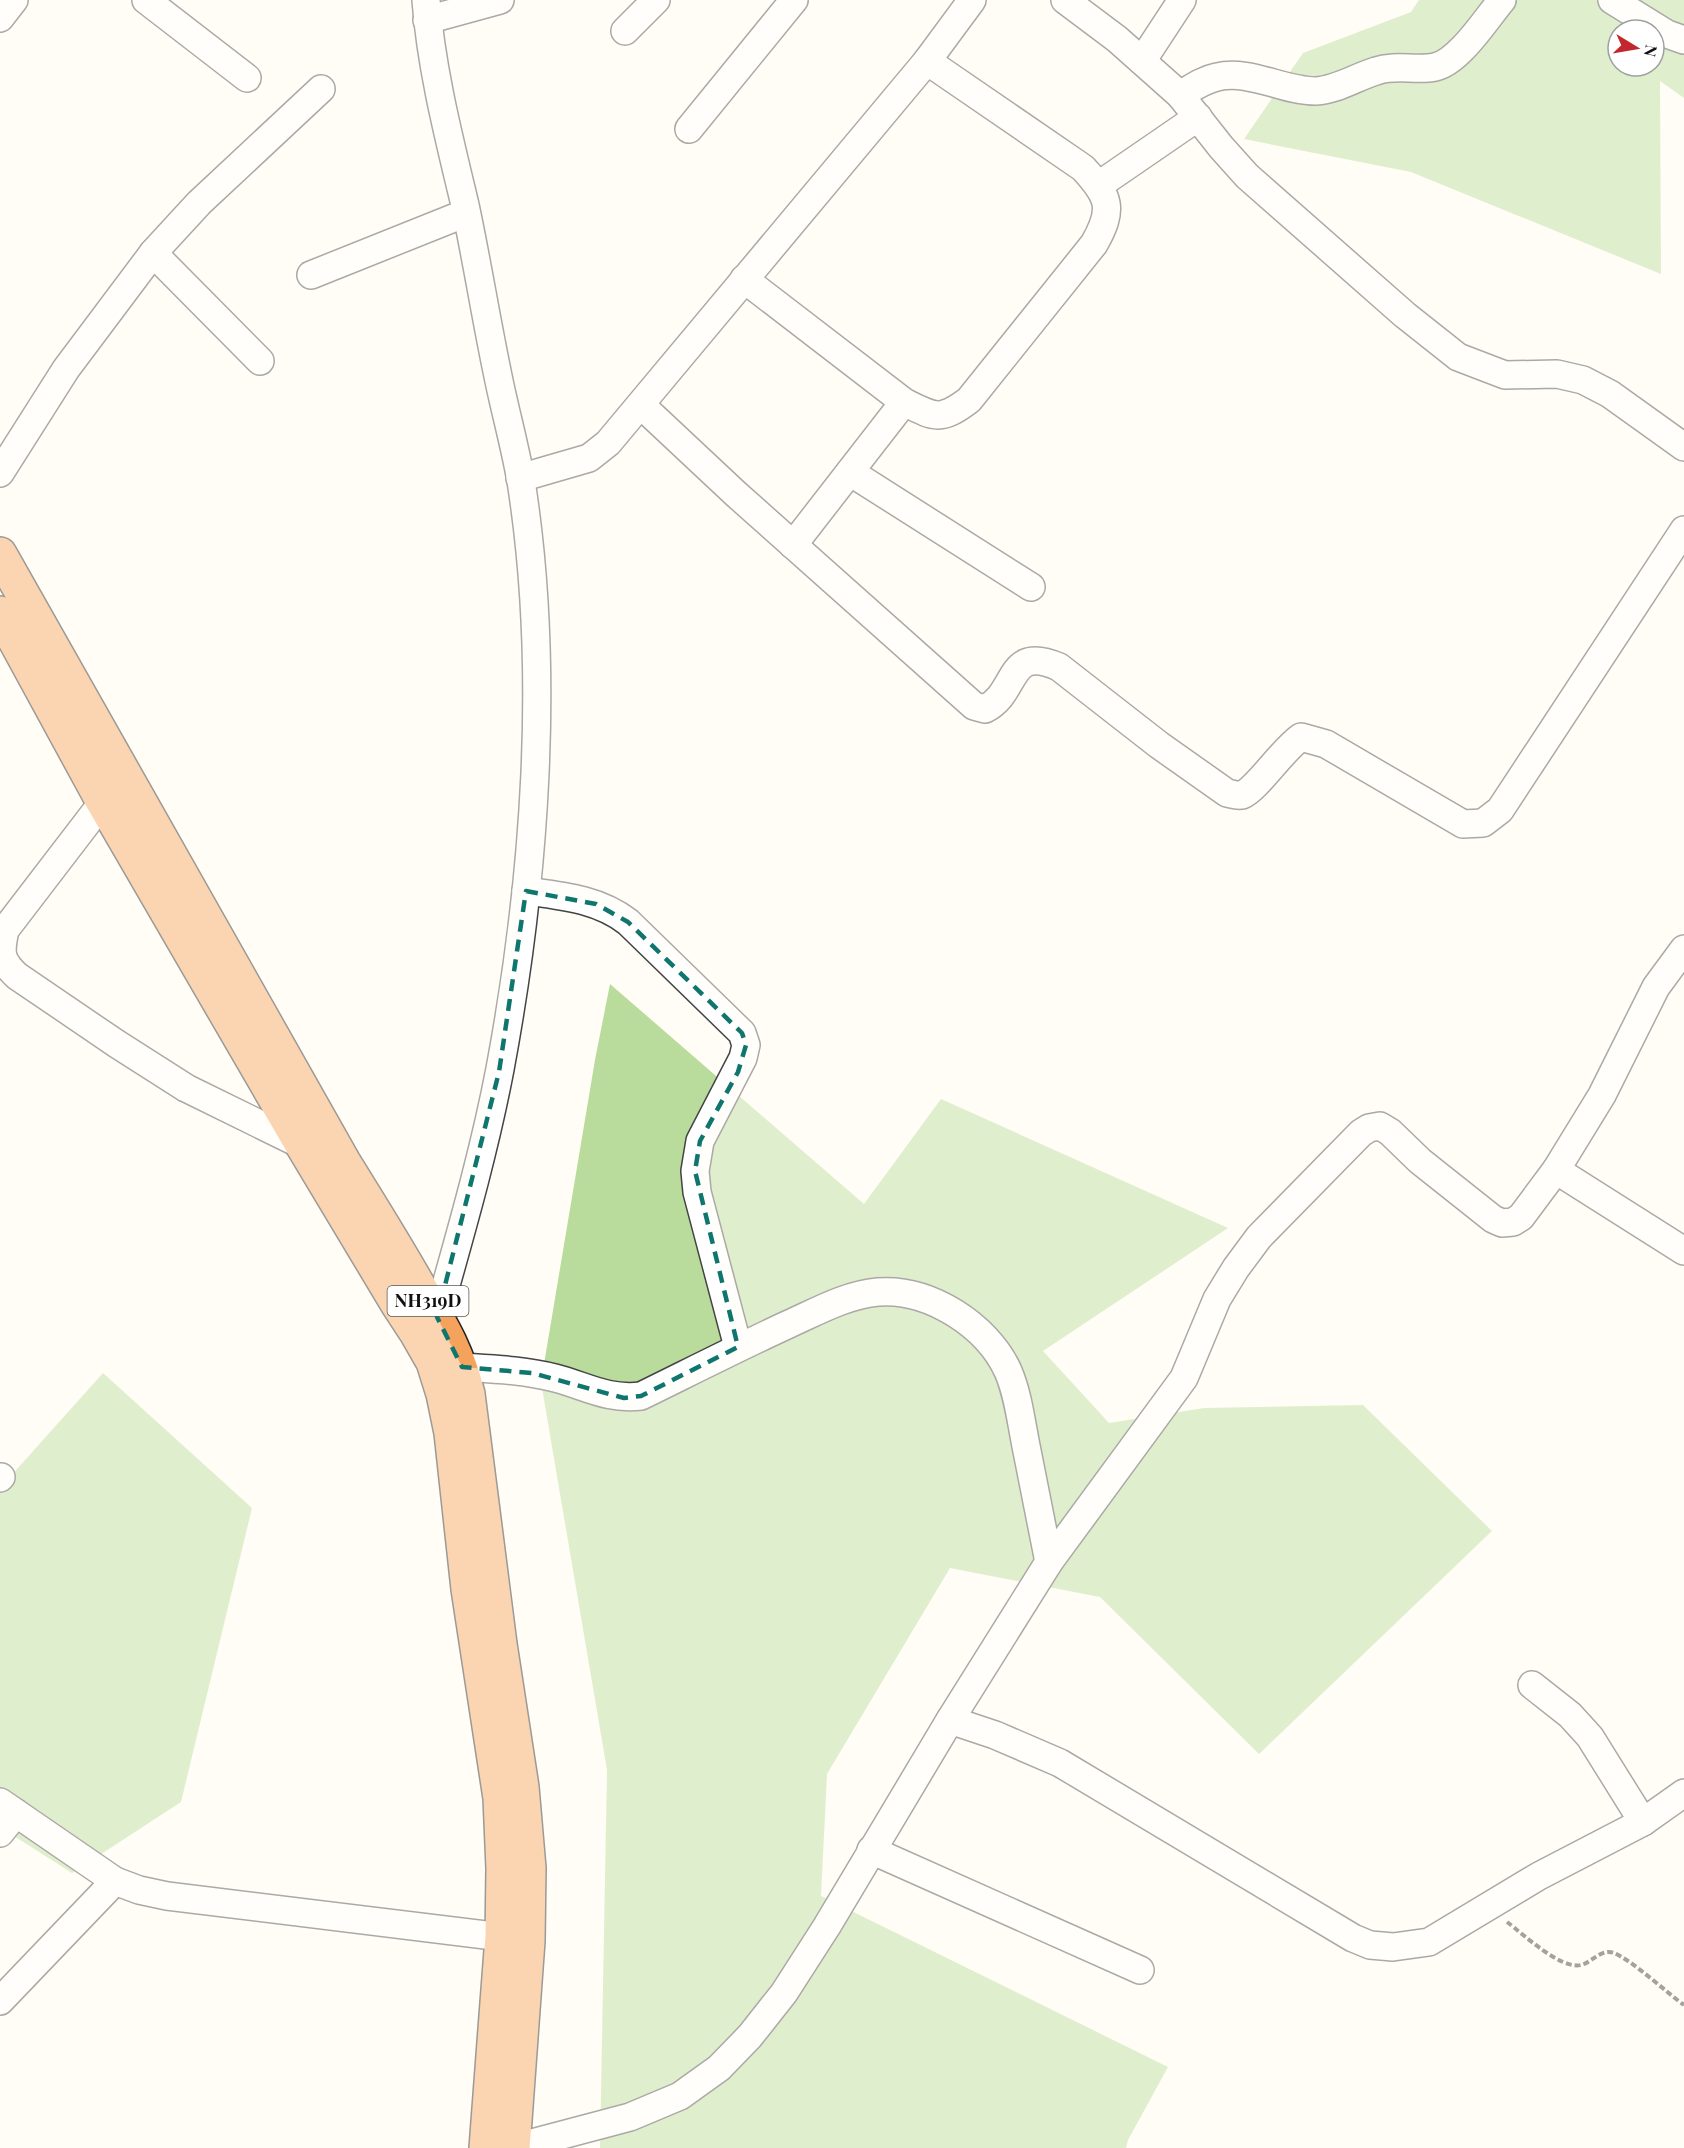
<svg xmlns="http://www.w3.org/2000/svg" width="1684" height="2148" font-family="'Playfair Display',serif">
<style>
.forest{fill:#b9dc9c;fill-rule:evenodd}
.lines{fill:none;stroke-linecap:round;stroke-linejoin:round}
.minor-casing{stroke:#444;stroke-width:30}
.highway-casing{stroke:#222;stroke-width:36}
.path{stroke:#333;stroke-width:4;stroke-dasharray:6 3;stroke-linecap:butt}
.minor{stroke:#fff;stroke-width:27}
.highway{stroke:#f5a25d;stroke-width:33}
.marked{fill:none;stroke:#0f766e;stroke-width:4.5;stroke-dasharray:12 8;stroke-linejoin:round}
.labels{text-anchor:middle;stroke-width:6;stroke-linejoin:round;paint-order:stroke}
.shield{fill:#fff;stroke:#585858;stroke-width:1.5}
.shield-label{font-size:18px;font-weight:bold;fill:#111}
</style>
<rect width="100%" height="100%" fill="#fffdf5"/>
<!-- forest -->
<g class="forest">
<path d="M 1419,0 L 1684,0 L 1684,98 L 1660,81 L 1661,274 L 1411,172 L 1244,139 L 1303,53 L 1411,12 ZM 1618,30 L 1654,30 L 1654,66 L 1618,66 Z"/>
<path d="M 610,984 L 864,1204 L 941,1099 L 1228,1228 L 1043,1351 L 1109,1423 L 1204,1408 L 1363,1405 L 1492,1531 L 1259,1754 L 1100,1597 L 950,1568 L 827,1774 L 821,1896 L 1168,2067 L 1128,2140 L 1126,2148 L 600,2148 L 607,1770 L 541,1382 L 595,1060 Z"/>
<path d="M 103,1373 L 252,1508 L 181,1802 L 72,1873 L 0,1827 L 0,1488 Z"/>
</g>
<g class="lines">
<!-- minor casing -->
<g class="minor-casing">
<g id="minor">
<path d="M 146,0 L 247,78"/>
<path d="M 426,0 C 431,68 449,138 465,205 C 477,261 486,319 498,376 C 505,411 515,446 521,481 C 551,671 535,881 500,1069 C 484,1153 460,1235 437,1317"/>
<path d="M 1065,0 L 1117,39 L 1180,95 L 1221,147 L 1247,176 L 1405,315 L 1458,357 L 1505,375 L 1557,374 L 1583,380 L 1610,394 L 1684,447"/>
<path d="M 1612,0 L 1667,34 L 1684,40"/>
<path d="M 0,18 L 14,0"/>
<path d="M 427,20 L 500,0"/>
<path d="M 625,31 L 656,0"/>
<path d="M 1142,61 L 1182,0"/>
<path d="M 1180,95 C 1192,88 1203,80 1217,77 C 1249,69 1283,91 1316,91 C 1337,90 1356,77 1376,71 C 1396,64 1416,71 1435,67 C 1459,62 1486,19 1502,0"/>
<path d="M 689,129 L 794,0"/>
<path d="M 1099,185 L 1198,117"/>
<path d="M 153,253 L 260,361"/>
<path d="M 311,275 L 466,213"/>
<path d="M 744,279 L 904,402 C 934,417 940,422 969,400 L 1094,244 C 1114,209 1110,197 1083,168 L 927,61"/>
<path d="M 641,405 L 736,494 L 974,706 L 985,709 C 1019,692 1006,644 1059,667 L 1159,745 L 1227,793 C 1232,794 1237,796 1242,795 C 1257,789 1283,749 1301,737 L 1326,744 L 1463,824 L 1483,823 L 1500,810 L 1684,530"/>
<path d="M 850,472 L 1031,587"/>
<path d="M 0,473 L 66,369 L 153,253 L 199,203 L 321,89"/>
<path d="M 520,478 L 589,458 L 608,443 L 927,61 L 972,0"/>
<path d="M 793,545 L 904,402"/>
<path d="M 103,802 L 5,930 C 0,953 0,960 17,976 L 117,1044 L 186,1088 L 302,1145"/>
<path d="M 526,891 C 563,896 598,899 628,922 L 742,1033 L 746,1045 L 743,1058 L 700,1141 L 695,1171 L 697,1192 L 738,1347"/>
<path d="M 1556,1170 L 1684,1251"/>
<path d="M 462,1367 C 493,1369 524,1370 555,1378 C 586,1386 607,1400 641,1396 C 690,1372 739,1347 789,1324 C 818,1311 846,1295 878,1292 C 929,1288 987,1325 1008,1371 C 1018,1394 1021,1421 1026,1446 C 1034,1485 1041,1523 1049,1562"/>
<path d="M 0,1478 L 1,1477"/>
<path d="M 1532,1685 L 1570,1715 L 1590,1737 L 1643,1822"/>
<path d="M 950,1720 L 995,1735 L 1060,1763 L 1353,1938 L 1370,1945 L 1393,1947 L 1429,1942 L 1539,1876 L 1643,1822 L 1684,1793"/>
<path d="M 0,1802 L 115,1881 L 139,1890 L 167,1896 L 502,1937"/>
<path d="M 0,1833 L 16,1813"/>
<path d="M 871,1850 L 1140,1970"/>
<path d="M 0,2001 L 115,1881"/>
<path d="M 513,2148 L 630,2117 L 680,2096 L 719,2068 L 750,2036 L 784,1993 L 827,1926 L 950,1720 L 1049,1562 L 1184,1378 L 1217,1299 L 1236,1268 L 1259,1237 L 1361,1133 L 1369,1128 L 1380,1126 L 1390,1132 L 1420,1161 L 1493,1219 L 1502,1223 L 1513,1222 L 1521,1217 L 1556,1170 L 1602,1095 L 1656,987 L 1684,949"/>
</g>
</g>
<!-- highway casing -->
<g class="highway-casing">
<g id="highway">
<path d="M 0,554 L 345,1164 C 371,1206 397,1247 421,1290 C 442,1326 458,1352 468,1394 L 500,1644 L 522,1787 L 529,1868 L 528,1941 L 513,2148"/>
<path d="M 0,613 L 103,802 L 302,1145 L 398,1305 L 417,1334 L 433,1362 L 443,1394 L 451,1433 L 468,1589 L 500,1798 L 503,1869 L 502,1937 L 486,2148"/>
</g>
</g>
<!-- path -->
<path class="path" d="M 1507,1922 C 1523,1934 1561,1970 1581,1965 C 1593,1962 1601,1948 1614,1953 C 1633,1961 1666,1992 1684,2005"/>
<!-- minor -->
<use href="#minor" class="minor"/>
<!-- highway -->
<use href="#highway" class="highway"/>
</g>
<!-- marked area -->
<path d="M0 0H1684V2148H0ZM 526,891 L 596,904 L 628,922 L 742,1033 L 746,1045 L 738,1072 L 700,1141 L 695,1171 L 738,1347 L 641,1396 L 624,1398 L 532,1373 L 462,1367 L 437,1317 L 499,1072 Z" fill="#fffdf5" fill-opacity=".55" fill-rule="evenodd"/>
<path class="marked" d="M 526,891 L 596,904 L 628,922 L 742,1033 L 746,1045 L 738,1072 L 700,1141 L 695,1171 L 738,1347 L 641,1396 L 624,1398 L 532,1373 L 462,1367 L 437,1317 L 499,1072 Z"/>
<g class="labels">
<!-- shield labels -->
<rect class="shield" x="387.5" y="1286" width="81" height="30" rx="4.5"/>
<g class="shield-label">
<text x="428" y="1307">NH319D</text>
</g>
</g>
<!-- north arrow -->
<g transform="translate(1636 48) rotate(101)"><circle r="28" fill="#ffffff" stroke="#a0a0a0" stroke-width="1.5"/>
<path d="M0-4.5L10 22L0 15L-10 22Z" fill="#c4262e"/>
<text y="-9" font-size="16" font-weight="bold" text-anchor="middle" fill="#111111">N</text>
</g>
</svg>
